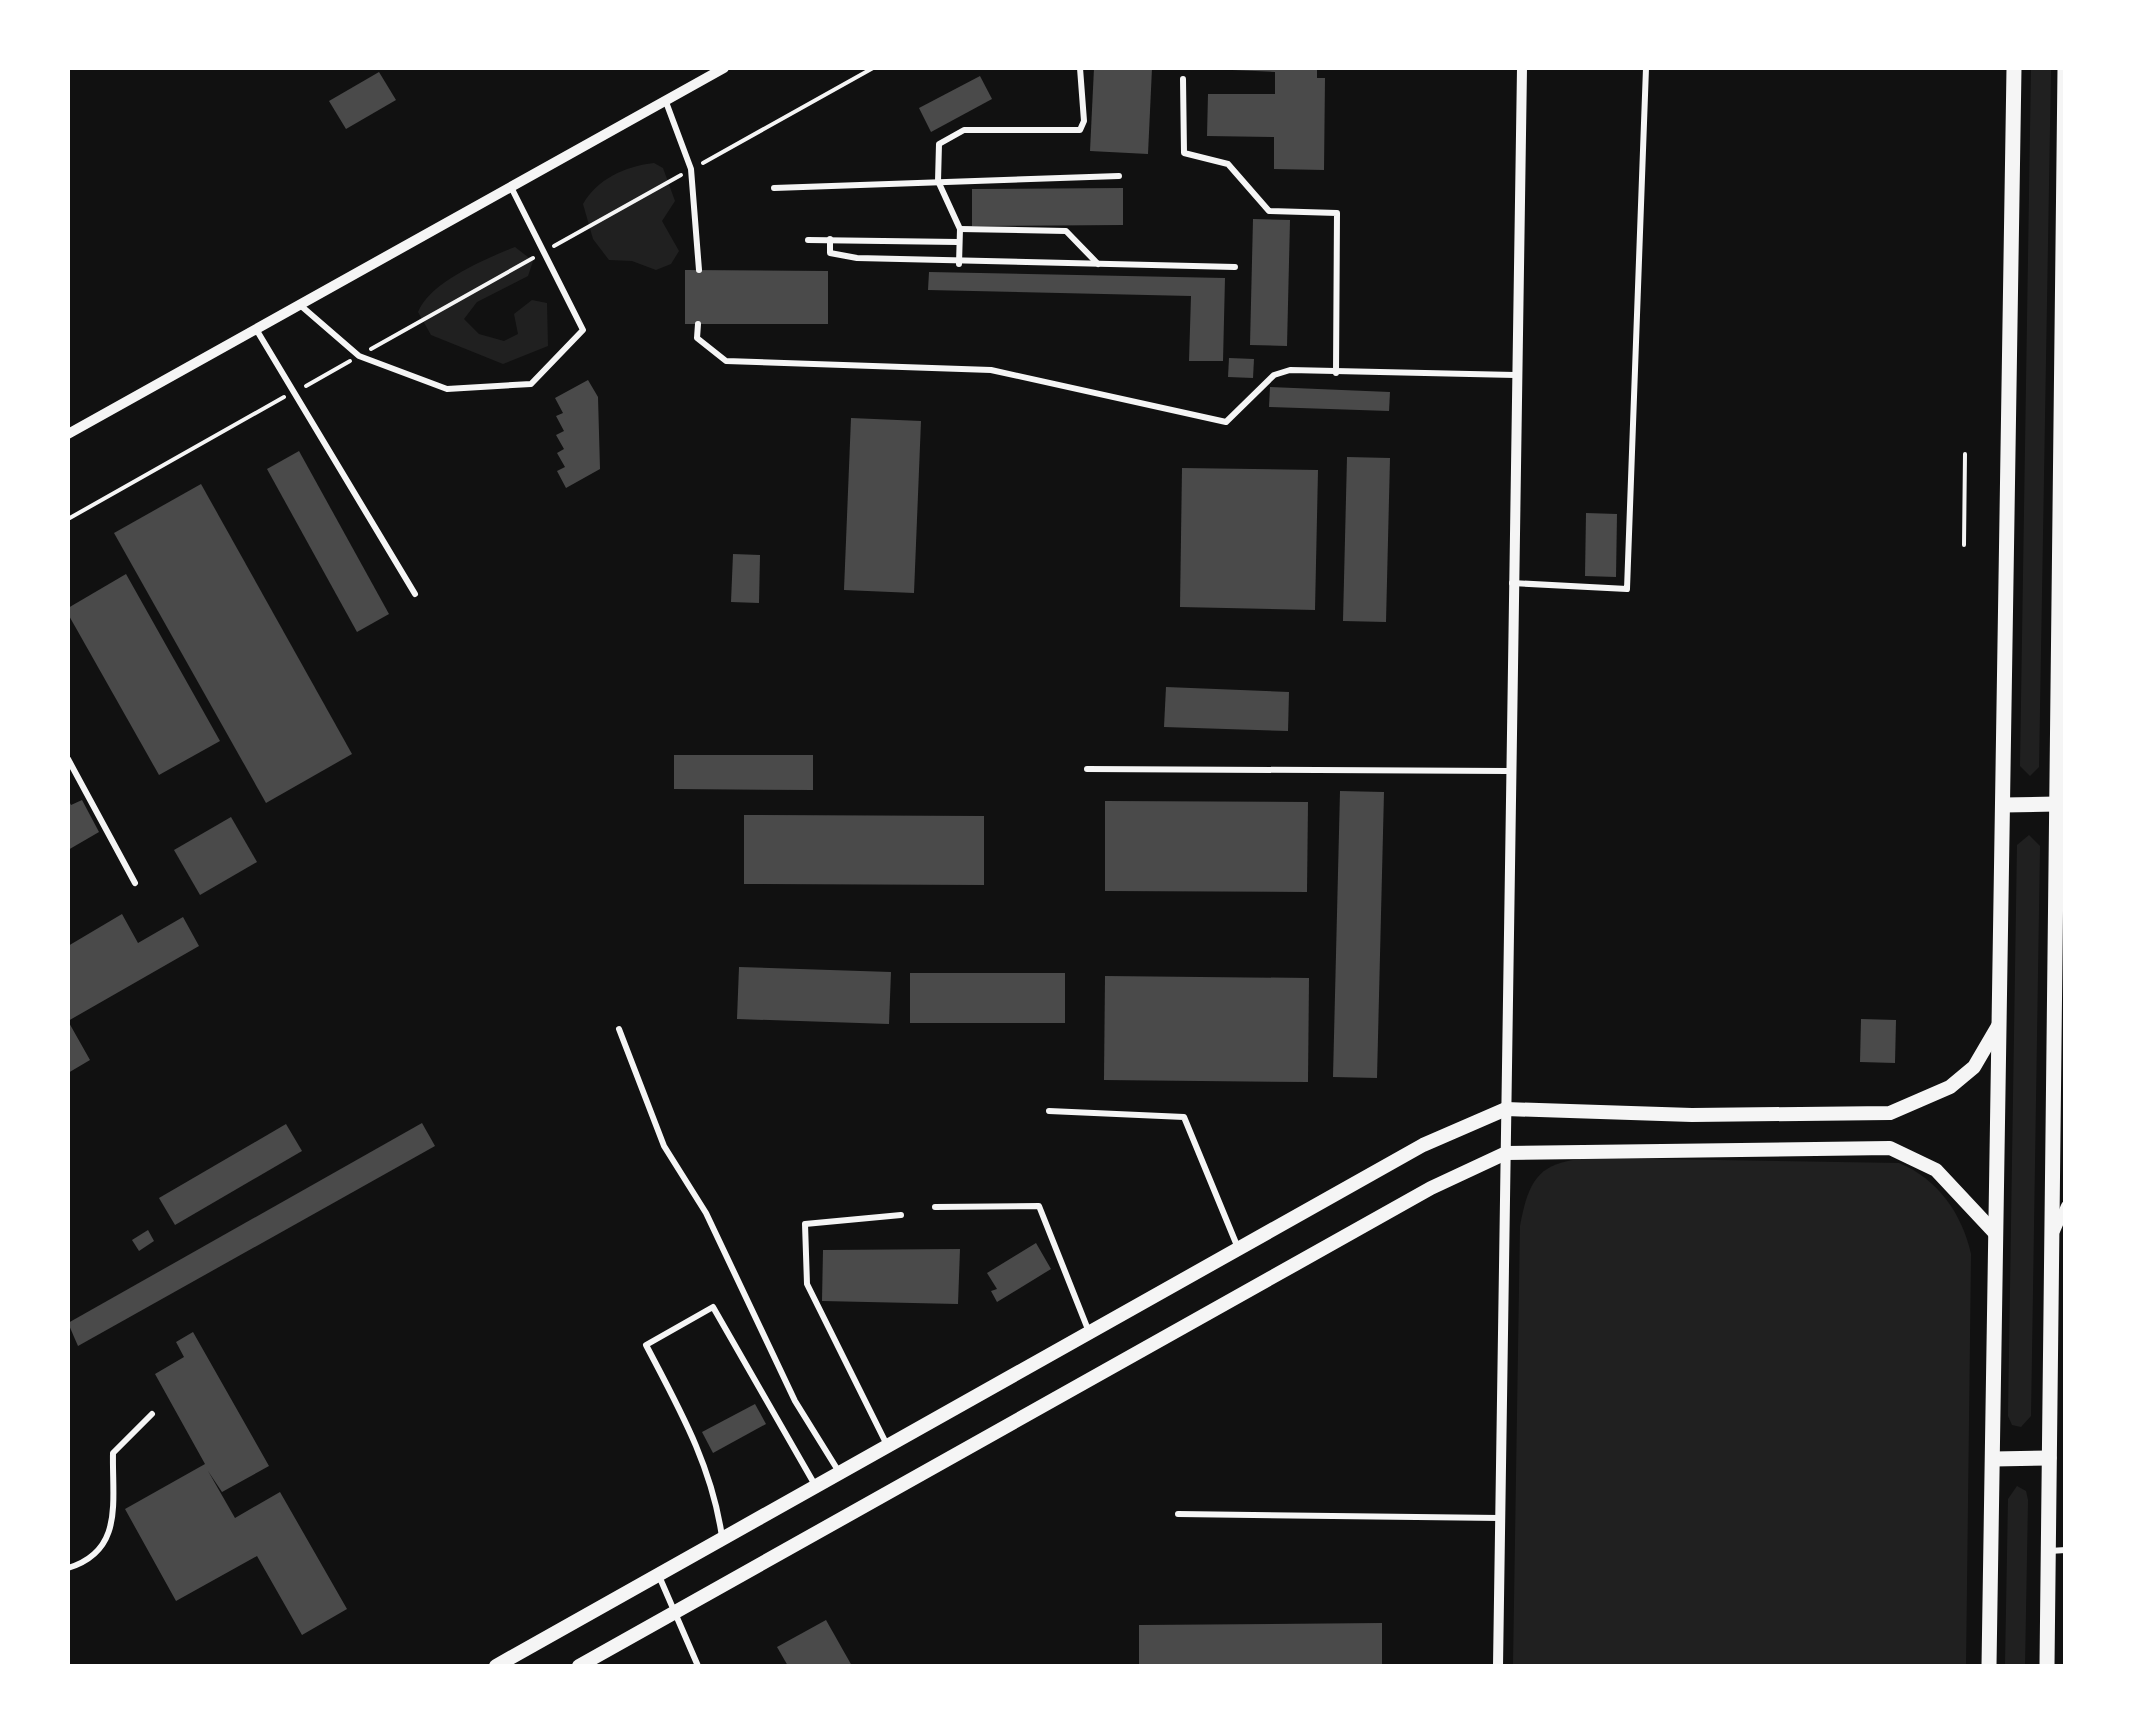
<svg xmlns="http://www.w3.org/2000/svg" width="2133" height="1734" font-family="Overpass,sans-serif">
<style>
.green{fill:#202020}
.building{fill:#4a4a4a}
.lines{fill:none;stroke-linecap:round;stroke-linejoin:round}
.path{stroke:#f5f5f5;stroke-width:4}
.service{stroke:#f5f5f5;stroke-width:6}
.minor{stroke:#f5f5f5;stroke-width:10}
.tertiary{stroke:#f5f5f5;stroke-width:14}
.secondary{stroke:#f5f5f5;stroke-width:15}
</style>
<rect width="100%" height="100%" fill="#111"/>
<!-- green -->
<g class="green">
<path d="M 2031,68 L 2051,68 L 2039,767 L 2030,776 L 2020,766 Z"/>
<path d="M 654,163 L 663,168 L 675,201 L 662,221 L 679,251 L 671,264 L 656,270 L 632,261 L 609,260 L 593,239 L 583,204 C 597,179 626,166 654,163 Z"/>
<path d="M 515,247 L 533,261 L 528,276 L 477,302 L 464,319 L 479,334 L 504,341 L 518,334 L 514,314 L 532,300 L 547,303 L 548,346 L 503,364 L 431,335 L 418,312 C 430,282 485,259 515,247 Z"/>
<path d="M 2029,835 L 2040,846 L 2031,1416 L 2021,1427 L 2012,1425 L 2008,1416 L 2017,845 Z"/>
<path d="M 1589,1158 L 1899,1163 C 1938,1179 1962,1214 1971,1254 L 1966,1666 L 1513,1666 L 1520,1226 C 1529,1178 1539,1162 1589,1158 Z"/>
<path d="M 2017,1486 L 2026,1491 L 2028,1500 L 2025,1666 L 2005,1666 L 2008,1499 Z"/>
</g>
<!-- building -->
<g class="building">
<path d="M 1094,68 L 1152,68 L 1148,154 L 1090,151 Z"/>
<path d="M 1187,68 L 1317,68 L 1317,78 L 1325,78 L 1324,170 L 1274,169 L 1274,137 L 1207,136 L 1208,94 L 1275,94 L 1275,72 Z"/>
<path d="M 379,72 L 396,100 L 346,129 L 329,101 Z"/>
<path d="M 980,76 L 992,99 L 931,132 L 919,108 Z"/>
<path d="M 1123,188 L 1123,225 L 972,226 L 972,189 Z"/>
<path d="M 1253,219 L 1290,220 L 1287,346 L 1250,345 Z"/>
<path d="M 685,270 L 828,271 L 828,324 L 685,324 Z"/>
<path d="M 929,272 L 1225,278 L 1223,361 L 1189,361 L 1191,296 L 928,290 Z"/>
<path d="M 1229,358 L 1254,359 L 1253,378 L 1228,377 Z"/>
<path d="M 588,380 L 598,397 L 600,469 L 566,488 L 557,471 L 565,467 L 557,453 L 564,449 L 556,435 L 564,431 L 556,416 L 563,413 L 555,398 Z"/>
<path d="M 1270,387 L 1390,392 L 1389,411 L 1269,407 Z"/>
<path d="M 851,418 L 921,421 L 914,593 L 844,590 Z"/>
<path d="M 299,451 L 389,614 L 357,632 L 267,469 Z"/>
<path d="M 1347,457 L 1390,458 L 1386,622 L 1343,621 Z"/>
<path d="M 1182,468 L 1318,470 L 1315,610 L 1180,607 Z"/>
<path d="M 201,484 L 352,754 L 266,803 L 114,533 Z"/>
<path d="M 1586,513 L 1617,514 L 1616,577 L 1585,576 Z"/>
<path d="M 733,554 L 760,555 L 759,603 L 731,602 Z"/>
<path d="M 126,574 L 220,741 L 159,775 L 68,614 L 68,608 Z"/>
<path d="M 1166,687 L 1289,692 L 1288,731 L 1164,727 Z"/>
<path d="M 674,755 L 813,755 L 813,790 L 674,789 Z"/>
<path d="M 1340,791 L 1384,792 L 1377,1078 L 1333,1077 Z"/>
<path d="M 68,799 L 71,805 L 82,800 L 99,832 L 68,850 Z"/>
<path d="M 1105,801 L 1308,802 L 1307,892 L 1105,891 Z"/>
<path d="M 744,815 L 984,816 L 984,885 L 744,884 Z"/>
<path d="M 231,817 L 257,862 L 200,895 L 174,850 Z"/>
<path d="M 122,914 L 138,943 L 183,917 L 199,946 L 68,1021 L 90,1060 L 68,1073 L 68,946 Z"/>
<path d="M 739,967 L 891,972 L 889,1024 L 737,1019 Z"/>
<rect x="910" y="973" width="155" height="50"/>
<path d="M 1105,976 L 1309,978 L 1308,1082 L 1104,1080 Z"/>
<path d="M 1861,1019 L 1896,1020 L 1895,1063 L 1860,1062 Z"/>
<path d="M 422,1123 L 435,1146 L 78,1346 L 68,1323 Z"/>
<path d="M 286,1124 L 302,1151 L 175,1225 L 159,1198 Z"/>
<path d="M 148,1230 L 154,1241 L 139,1251 L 132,1240 Z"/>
<path d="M 1036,1243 L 1051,1269 L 997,1302 L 991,1291 L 997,1289 L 987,1273 Z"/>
<path d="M 960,1249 L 958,1304 L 822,1301 L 823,1250 Z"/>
<path d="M 193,1332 L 269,1466 L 222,1492 L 208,1471 L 235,1518 L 280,1492 L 347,1609 L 302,1635 L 257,1556 L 176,1601 L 125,1509 L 205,1464 L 155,1374 L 184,1357 L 176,1342 Z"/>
<path d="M 755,1404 L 766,1424 L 713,1453 L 702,1432 Z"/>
<path d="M 826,1620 L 852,1666 L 788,1666 L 777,1647 Z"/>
<path d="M 1382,1623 L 1382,1666 L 1139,1666 L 1139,1625 Z"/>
</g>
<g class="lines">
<!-- path -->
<g class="path">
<path d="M 703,163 L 873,68"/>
<path d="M 554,246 L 681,175"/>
<path d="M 371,349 L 533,258"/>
<path d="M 306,386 L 350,361"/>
<path d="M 68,519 L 284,397"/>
<path d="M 1964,545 L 1965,454"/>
</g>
<!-- service -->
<g class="service">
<path d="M 1183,79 L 1184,153 L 1228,164 L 1269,211 L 1337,213 L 1336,373"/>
<path d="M 666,102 L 691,169 L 699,270"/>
<path d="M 774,188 L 1119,176"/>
<path d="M 960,229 L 1066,231 L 1098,264"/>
<path d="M 830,239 L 830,253 L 857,258 L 1235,267"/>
<path d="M 808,240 L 958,242"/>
<path d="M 959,264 L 960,229 L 938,181 L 939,144 L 964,130 L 1080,130 L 1084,121 L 1080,68"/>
<path d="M 300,305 L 359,356 L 447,389 L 531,384 L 583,330 L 511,187"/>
<path d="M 698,324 L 697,338 L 726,361 L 991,370 L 1226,422 L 1274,375 L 1290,370 L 1515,375"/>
<path d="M 256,329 L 415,594"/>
<path d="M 1512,583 L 1627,589 L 1646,68"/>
<path d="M 68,759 L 135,883"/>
<path d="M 1087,769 L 1508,771"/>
<path d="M 619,1029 L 664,1146 L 706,1213 L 795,1401 L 839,1472"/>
<path d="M 1049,1111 L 1184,1117 L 1238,1248"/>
<path d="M 935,1207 L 1039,1206 L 1089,1332"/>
<path d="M 887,1445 L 807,1284 L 805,1224 L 901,1215"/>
<path d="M 1178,1514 L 1500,1518"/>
<path d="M 722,1537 C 712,1466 679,1408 646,1345 L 713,1307 L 815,1485"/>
<path d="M 2049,1551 L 2066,1550"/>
<path d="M 68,1568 C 124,1551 112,1502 113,1453 L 152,1414"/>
<path d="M 659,1576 L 698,1666"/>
</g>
<!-- minor -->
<g class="minor">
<path d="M 68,434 L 724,68"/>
<path d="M 2055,1231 L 2066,1206"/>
<path d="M 1498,1666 L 1522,68"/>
</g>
<!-- tertiary -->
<g class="tertiary">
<path d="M 496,1666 L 1423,1145 L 1506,1109 L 1692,1115 L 1890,1113 L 1950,1087 L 1974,1067 L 1998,1026"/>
<path d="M 579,1666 L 1431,1188 L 1506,1153 L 1890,1148 L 1936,1170 L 1994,1232"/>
</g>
<!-- secondary -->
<g class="secondary">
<path d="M 2003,805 L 2056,804"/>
<path d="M 1994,1459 L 2049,1458"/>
<path d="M 1989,1666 L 2014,68"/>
<path d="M 2047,1666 L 2065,68"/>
</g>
</g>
<!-- border -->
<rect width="2133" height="1734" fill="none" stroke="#ffffff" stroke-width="140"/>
</svg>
